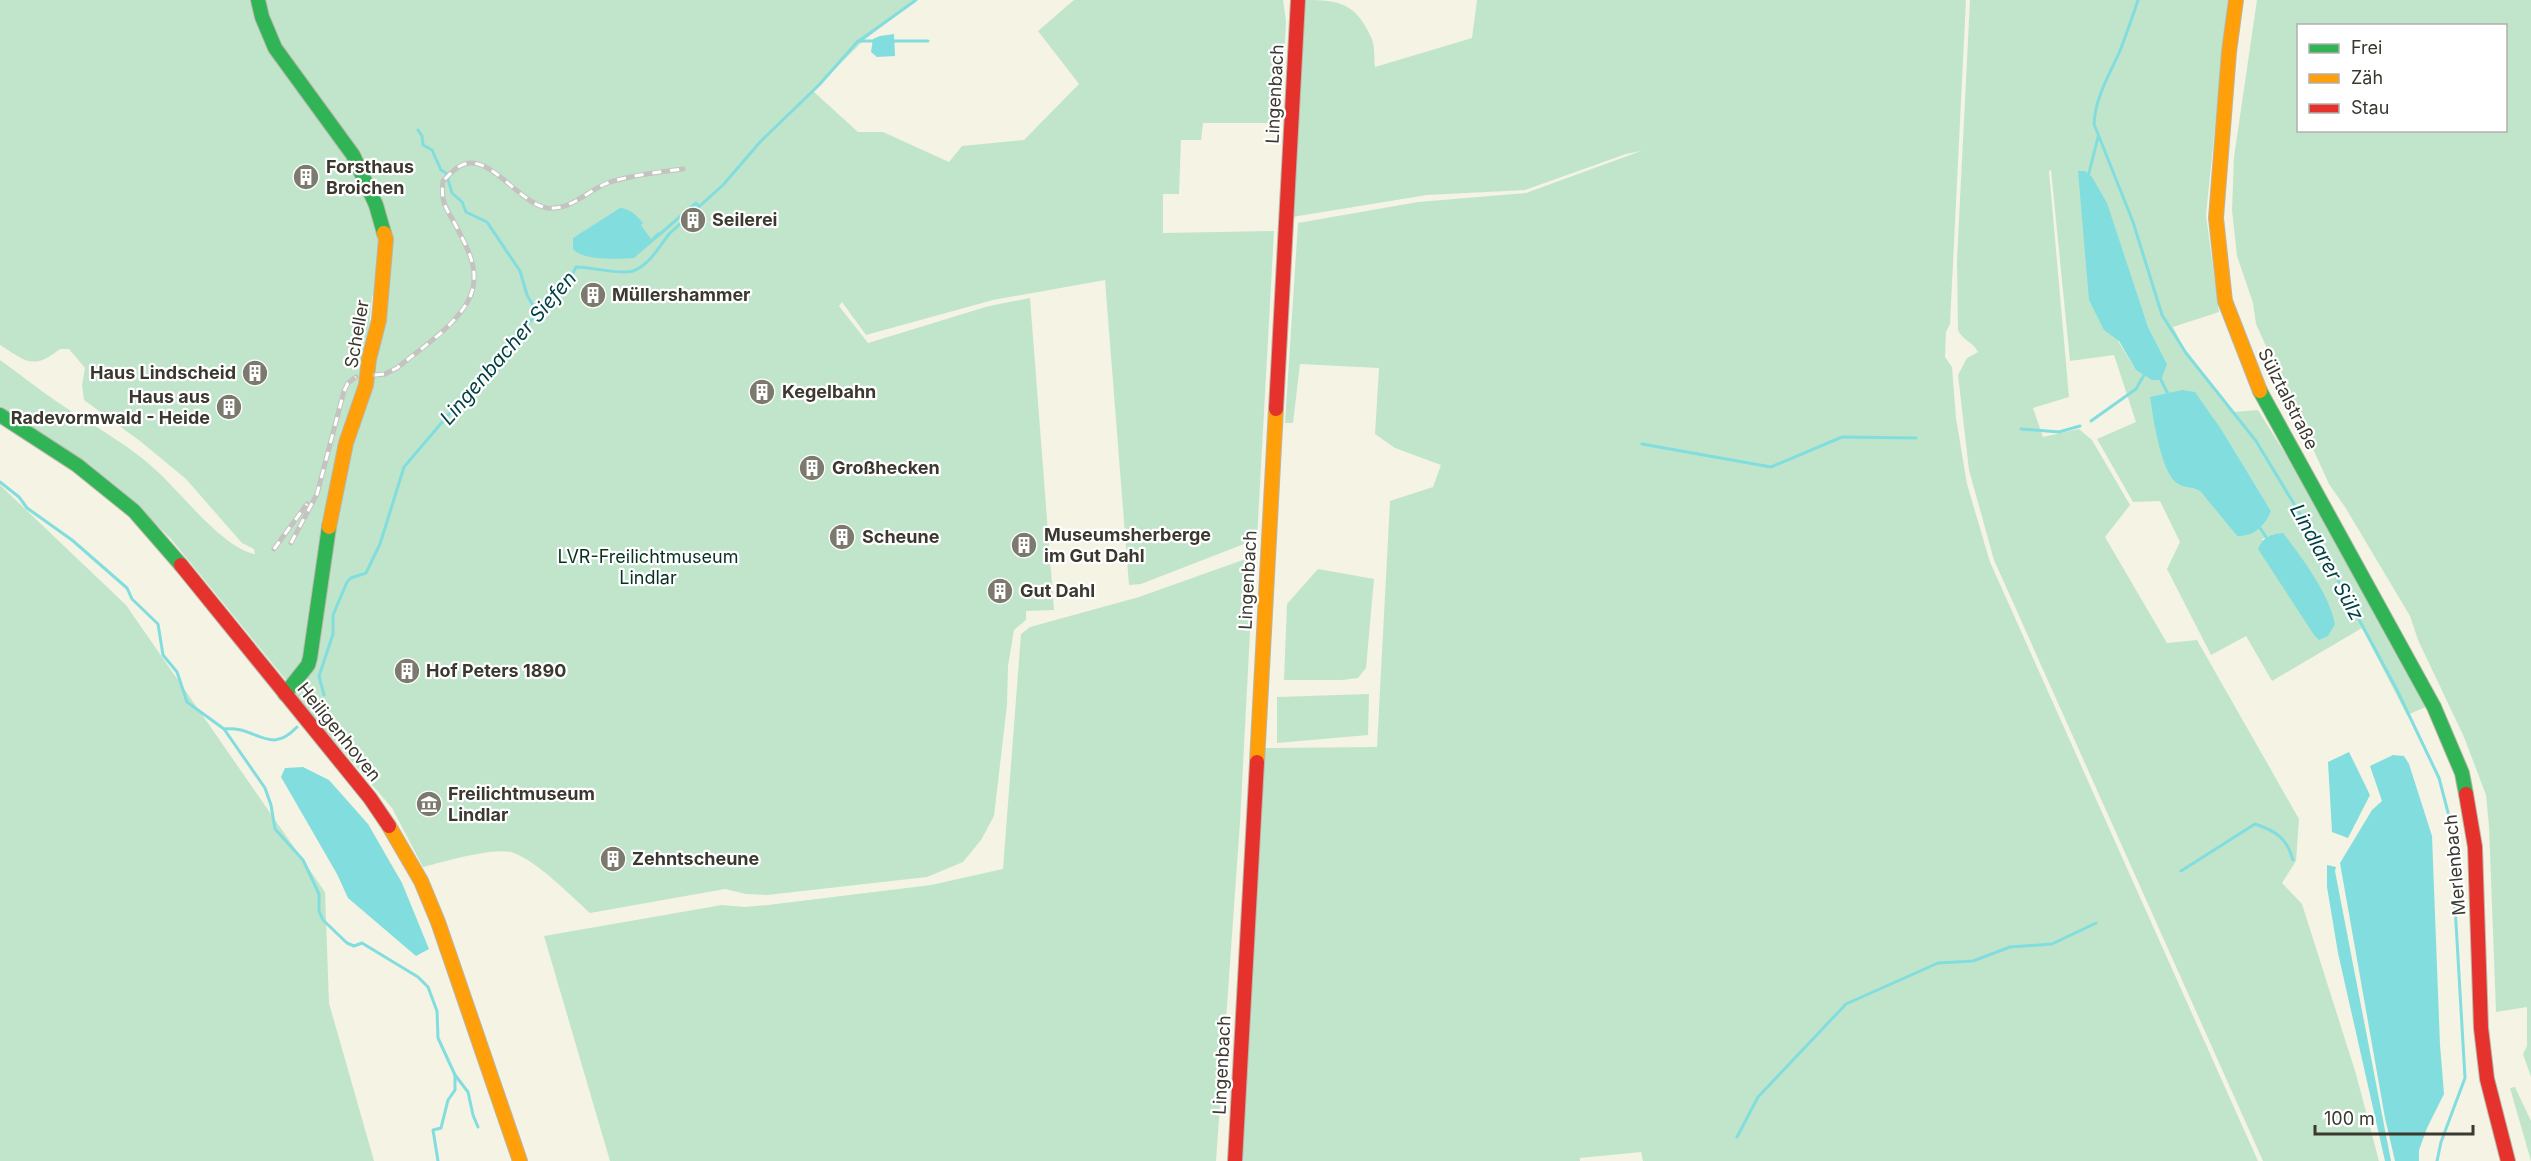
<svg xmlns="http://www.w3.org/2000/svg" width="2531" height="1161" font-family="Inter,sans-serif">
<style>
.green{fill:#c1e5cb;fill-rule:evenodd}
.water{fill:#82ddde}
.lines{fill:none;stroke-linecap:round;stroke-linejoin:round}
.stream{stroke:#82ddde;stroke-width:3}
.fast-casing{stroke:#b8b7ab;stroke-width:16}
.slow-casing{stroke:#b8b7ab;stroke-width:16}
.jam-casing{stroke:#b8b7ab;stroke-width:16}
.fast{stroke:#30b455;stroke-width:14}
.slow{stroke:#ff9f0a;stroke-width:14}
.jam{stroke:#e5322d;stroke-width:14}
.rail-casing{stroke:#c4c3bf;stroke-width:5}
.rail{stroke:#fff;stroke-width:3;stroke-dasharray:9;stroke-linecap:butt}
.labels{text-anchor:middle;stroke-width:4.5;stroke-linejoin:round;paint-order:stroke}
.street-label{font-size:18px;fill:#3b392f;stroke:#fff}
.poi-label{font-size:18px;font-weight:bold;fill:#3b392f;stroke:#fff;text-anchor:start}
.park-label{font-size:18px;fill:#063220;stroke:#fff}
.water-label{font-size:20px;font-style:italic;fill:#003f42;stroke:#fff}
</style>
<rect width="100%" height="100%" fill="#f5f3e4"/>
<!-- green -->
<g class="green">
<path d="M 0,0 L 254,0 L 349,155 L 382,240 L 381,275 L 372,297 L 366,363 L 304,660 L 295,673 L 286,680 L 171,539 L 128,497 L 0,407 L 0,360 C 18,373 37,388 56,401 C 91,425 126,442 158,472 C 182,494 224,549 255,554 L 254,549 L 242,543 L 186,479 L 140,441 L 84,400 L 82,385 L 85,368 L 69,349 L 60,349 C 33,370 27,362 0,345 Z"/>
<path d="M 262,0 L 916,0 L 863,41 L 813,91 L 858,132 L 883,132 L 949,162 L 962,146 L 1024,140 L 1079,84 L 1038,31 L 1074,0 L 1283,0 L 1286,21 L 1281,123 L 1203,123 L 1201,140 L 1181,140 L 1179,194 L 1163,194 L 1163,233 L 1274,231 L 1257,539 L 1141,584 L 1129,585 L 1105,280 L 993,300 L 866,335 L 842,302 L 839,306 L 868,343 L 989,306 L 1030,298 L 1054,610 L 1026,611 L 1026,620 L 1014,630 L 1008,666 L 1007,705 L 994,816 L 981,840 L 963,862 L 927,877 L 767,895 L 746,894 L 725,889 L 590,913 C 570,895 538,862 514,853 C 496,846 443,862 423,867 L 392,808 L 293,693 L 324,597 L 351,446 L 389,276 L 379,203 L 284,54 Z"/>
<path d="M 1304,0 C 1340,0 1356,3 1372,39 C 1375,47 1374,59 1375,67 L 1472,38 L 1477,0 L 1966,0 L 1950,324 L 1946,332 L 1945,357 L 1952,367 L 1956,418 L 1967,484 L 1990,562 L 2258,1161 L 1643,1161 L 1641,1152 L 1580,1158 L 1580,1161 L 1239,1161 L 1261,748 L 1377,747 L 1390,501 L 1433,487 L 1441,465 L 1395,448 L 1375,434 L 1379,368 L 1300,364 L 1293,423 L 1285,423 L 1298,223 L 1418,202 L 1526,193 L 1641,151 L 1626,154 L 1525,190 L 1427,195 L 1292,217 Z"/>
<path d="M 1970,0 L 2228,0 L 2206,215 L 2219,312 L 2173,327 L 2186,352 L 2234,412 L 2258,410 L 2348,555 L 2428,706 L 2407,715 L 2362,628 L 2272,681 L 2246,636 L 2211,655 L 2167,569 L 2180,542 L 2160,501 L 2133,502 L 2097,439 L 2136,422 L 2114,355 L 2070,361 L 2051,170 L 2049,171 L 2069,397 L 2033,408 L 2043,437 L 2079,429 L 2092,440 L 2130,505 L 2105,537 L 2167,643 L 2197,640 L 2299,819 L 2296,861 L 2282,883 L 2302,904 L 2356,1074 L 2379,1161 L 2263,1161 L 1994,560 L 1969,470 L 1958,375 L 1967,358 L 1978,352 C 1973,342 1961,339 1958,330 L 1957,260 ZM 2128,270 L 2148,327 L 2167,364 L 2136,370 L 2118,341 ZM 2150,397 L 2223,432 L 2271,511 C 2265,526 2254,537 2237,536 L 2200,491 C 2193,487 2184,488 2178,484 C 2161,472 2154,418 2150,397 ZM 2274,534 L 2314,635 L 2262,539 Z"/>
<path d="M 2257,0 L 2531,0 L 2531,1077 L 2523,1054 L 2527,1046 L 2527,1007 L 2496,1012 L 2489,826 L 2486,795 L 2464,737 L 2418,640 L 2410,616 L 2345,507 L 2329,484 L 2256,324 L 2253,303 L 2237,256 L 2232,210 L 2234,157 ZM 2298,26 L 2506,26 L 2506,130 L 2298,130 Z"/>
<path d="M 0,485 L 126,605 L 325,892 L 329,1003 L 374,1161 L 0,1161 Z"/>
<path d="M 1254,556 L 1240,822 L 1216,1161 L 610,1161 L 544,936 L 722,905 L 745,907 L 768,905 L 931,885 L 1003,869 L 1021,634 L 1030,627 L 1139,597 Z"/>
<path d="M 1318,569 L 1374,579 L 1366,668 L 1358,678 L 1342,680 L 1284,680 L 1287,604 Z"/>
<path d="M 1369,694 L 1368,735 L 1277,743 L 1277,697 Z"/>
<path d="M 2515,1087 L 2531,1121 L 2531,1161 L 2510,1088 Z"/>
</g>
<!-- water -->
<g class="water">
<path d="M 894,34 L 895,56 L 877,57 L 871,52 L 873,39 L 880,36 Z"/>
<path d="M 2078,171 L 2085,171 L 2092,177 L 2107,203 L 2148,327 L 2167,364 L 2161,380 L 2152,380 L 2136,370 L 2119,341 L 2104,330 L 2089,300 Z"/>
<path d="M 620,208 C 631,209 636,215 643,223 L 641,225 L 651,239 L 658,232 L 661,235 L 634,258 C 617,259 583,261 573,249 L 573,238 Z"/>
<path d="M 2182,390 L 2195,392 L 2223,432 L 2271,511 C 2265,526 2254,537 2237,536 L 2200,491 C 2193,487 2184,488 2178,484 C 2161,474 2153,417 2150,397 Z"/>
<path d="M 2283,533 C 2303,559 2328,592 2335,624 L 2328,636 L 2319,640 L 2314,635 L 2258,549 C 2263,537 2270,534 2283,533 Z"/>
<path d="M 2349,752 L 2370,795 L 2348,838 L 2332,832 L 2328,762 Z"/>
<path d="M 2393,755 L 2404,756 L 2409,764 L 2432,836 L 2440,1045 L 2444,1094 L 2427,1128 L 2419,1150 L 2419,1161 L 2395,1161 L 2385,1118 L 2340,863 L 2372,810 L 2382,801 L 2370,766 Z"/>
<path d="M 303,767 L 329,780 L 368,824 L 402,883 L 429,949 L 416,956 L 348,898 L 337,874 L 281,777 L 285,768 Z"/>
<path d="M 2327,865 L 2336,867 L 2335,871 L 2391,1161 L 2385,1161 L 2338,953 L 2327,887 Z"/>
</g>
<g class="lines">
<!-- stream -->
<g class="stream">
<path d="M 2138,0 C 2132,18 2126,36 2119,53 C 2108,77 2095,99 2094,124 L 2133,222 L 2162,315 L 2186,353 L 2256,441 L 2320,547 L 2397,690 L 2439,778 L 2450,820 L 2465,1078 L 2441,1142 L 2437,1161"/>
<path d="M 859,41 L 916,0"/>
<path d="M 893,41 L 928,41"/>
<path d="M 418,130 L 422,136 L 423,145 L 432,150 L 441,170 L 446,173 L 452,193 L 462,202 L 466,212 L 487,222 L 520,271 L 527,295 L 538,314"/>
<path d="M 2088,177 L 2098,137"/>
<path d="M 660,234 L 696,203 L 699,206"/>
<path d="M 2160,378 L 2169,396"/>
<path d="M 2091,421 L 2136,389 L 2144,375"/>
<path d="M 2021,429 L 2059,432 L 2080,426"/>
<path d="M 1642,444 L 1771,467 L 1842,437 L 1916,438"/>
<path d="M 0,482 L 19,497 L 27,508 L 72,540 L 127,588 L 132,599 L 158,624 L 163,655 L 177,672 L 187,702 L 224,729 L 265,788 L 271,805 L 275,829 L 303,860 L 319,894 L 319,911 L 323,920 L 347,943 L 354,946 L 362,943 L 418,977 L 428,987 L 437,1011 L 438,1038 L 455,1075 L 455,1090 L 448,1100 L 441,1128 L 433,1130 L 438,1161"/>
<path d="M 2258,525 L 2268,540"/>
<path d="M 324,695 L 319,676 L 333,634 L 333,615 L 347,582 L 351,578 L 366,573 L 380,544 L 404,467 L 489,367 L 572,275 L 576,267 C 591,267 620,275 633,271 C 650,265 660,245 670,233 L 723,185 L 761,141 L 819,85 L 858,41 L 875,41"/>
<path d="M 314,714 L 321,703"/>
<path d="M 224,729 C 256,725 269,757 297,727"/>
<path d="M 2181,871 L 2255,824 C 2276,831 2287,838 2293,860"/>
<path d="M 455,1075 L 468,1092 L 473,1115 L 478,1127"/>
<path d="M 1737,1137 L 1758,1097 L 1846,1004 L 1938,963 L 1973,961 L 2010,947 L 2052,944 L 2096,923"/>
</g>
<!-- fast casing -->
<g class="fast-casing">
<g id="fast">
<path d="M 258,0 L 262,17 L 275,48 L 353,155 L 376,205 L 384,233"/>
<path d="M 2260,391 L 2434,707 L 2462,773 L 2466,794"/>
<path d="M 0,415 L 77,465 L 134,511 L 181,565"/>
<path d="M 285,694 L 308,665 L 310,658 L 329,527"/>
</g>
</g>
<!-- slow casing -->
<g class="slow-casing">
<g id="slow">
<path d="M 2236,0 L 2229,52 L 2216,218 L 2225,301 L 2260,391"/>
<path d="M 329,527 L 346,443 L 366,385 L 369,359 L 379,320 L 386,239 L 384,233"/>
<path d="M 1257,762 L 1276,409"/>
<path d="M 389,826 L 421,881 L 438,922 L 520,1161"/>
</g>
</g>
<!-- jam casing -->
<g class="jam-casing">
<g id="jam">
<path d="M 1276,409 L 1298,0"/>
<path d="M 181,565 L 370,798 L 389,826"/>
<path d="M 2466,794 L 2475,847 L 2481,1028 L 2487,1079 L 2508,1161"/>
<path d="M 1235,1161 L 1257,762"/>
</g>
</g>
<!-- fast -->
<use href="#fast" class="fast"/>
<!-- slow -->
<use href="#slow" class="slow"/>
<!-- jam -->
<use href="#jam" class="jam"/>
<!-- rail casing -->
<g class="rail-casing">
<g id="rail">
<path d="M 375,375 L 385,374 L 397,368 C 422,347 473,316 474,280 C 475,263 467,247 459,232 C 449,210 440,207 443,181 C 448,176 453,170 460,166 C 488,150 518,203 547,208 C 571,211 589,189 610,182 C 634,175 658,172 683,169"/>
<path d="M 291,543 L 317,494 L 344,391 L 348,383 L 356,377"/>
<path d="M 274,549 L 307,504"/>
</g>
</g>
<!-- rail -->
<use href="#rail" class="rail"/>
</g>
<!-- icons -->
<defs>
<g id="building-disc" transform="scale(1.35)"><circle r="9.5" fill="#7c7a6e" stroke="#fff"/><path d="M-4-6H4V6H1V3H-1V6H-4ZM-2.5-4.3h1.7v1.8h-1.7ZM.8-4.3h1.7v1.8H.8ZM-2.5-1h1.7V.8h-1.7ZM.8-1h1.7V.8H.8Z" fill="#fff"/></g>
<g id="museum-disc" transform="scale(1.35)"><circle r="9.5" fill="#7c7a6e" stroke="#fff"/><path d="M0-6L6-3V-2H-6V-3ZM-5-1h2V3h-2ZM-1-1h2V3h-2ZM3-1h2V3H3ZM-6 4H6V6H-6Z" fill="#fff"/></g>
</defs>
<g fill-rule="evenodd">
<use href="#building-disc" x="306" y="177"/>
<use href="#building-disc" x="693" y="220"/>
<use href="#building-disc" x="593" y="295"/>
<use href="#building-disc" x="255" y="373"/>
<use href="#building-disc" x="762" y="392"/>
<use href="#building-disc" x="229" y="407"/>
<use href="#building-disc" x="812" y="468"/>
<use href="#building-disc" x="842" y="537"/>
<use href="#building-disc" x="1024" y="545"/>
<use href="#building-disc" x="1000" y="591"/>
<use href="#building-disc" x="407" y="671"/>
<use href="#museum-disc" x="429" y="804"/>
<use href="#building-disc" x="613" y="859"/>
</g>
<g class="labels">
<!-- street labels -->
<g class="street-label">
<text transform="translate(1275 94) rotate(-87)" y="6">Lingenbach</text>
<text transform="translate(357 334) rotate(-80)" y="6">Scheller</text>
<text transform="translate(2288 399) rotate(63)" y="6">Sülztalstraße</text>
<text transform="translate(1248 580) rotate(-87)" y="6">Lingenbach</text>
<text transform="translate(339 732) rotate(51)" y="6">Heiligenhoven</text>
<text transform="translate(2455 865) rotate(-95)" y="6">Merlenbach</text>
<text transform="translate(1222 1065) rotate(-87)" y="6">Lingenbach</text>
</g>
<!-- poi labels -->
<g class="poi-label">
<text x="326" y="173">Forsthaus<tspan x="326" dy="21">Broichen</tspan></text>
<text x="712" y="226">Seilerei</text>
<text x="612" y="301">Müllershammer</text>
<text x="236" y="379" text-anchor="end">Haus Lindscheid</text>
<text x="782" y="398">Kegelbahn</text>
<text x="210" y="403" text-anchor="end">Haus aus<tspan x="210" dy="21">Radevormwald - Heide</tspan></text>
<text x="832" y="474">Großhecken</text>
<text x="1044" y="541">Museumsherberge<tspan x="1044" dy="21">im Gut Dahl</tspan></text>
<text x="862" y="543">Scheune</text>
<text x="1020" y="597">Gut Dahl</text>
<text x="426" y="677">Hof Peters 1890</text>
<text x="448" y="800">Freilichtmuseum<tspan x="448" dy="21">Lindlar</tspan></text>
<text x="632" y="865">Zehntscheune</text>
</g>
<!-- park labels -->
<g class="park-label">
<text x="648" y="563">LVR-Freilichtmuseum<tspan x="648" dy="21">Lindlar</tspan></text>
</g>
<!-- water labels -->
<g class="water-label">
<text transform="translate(508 348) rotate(-49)" y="7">Lingenbacher Siefen</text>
<text transform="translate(2327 562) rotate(61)" y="7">Lindlarer Sülz</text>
</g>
</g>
<!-- legend -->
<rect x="2297" y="24" width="210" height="108" fill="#ffffff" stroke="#b1b0ac" stroke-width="1.5"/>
<rect x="2309" y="44" width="30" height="9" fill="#30b455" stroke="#b1b0ac" stroke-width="1.5"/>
<text x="2351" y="54" font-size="18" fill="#3b392f">Frei</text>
<rect x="2309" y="74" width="30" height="9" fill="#ff9f0a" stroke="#b1b0ac" stroke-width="1.5"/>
<text x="2351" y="84" font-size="18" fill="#3b392f">Zäh</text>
<rect x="2309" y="104" width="30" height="9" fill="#e5322d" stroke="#b1b0ac" stroke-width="1.5"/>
<text x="2351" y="114" font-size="18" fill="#3b392f">Stau</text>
<!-- scale -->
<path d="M2315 1125v9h158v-9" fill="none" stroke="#3b392f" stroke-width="3"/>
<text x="2324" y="1125" font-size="18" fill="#3b392f" stroke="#ffffff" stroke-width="4.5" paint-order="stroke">100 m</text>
</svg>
